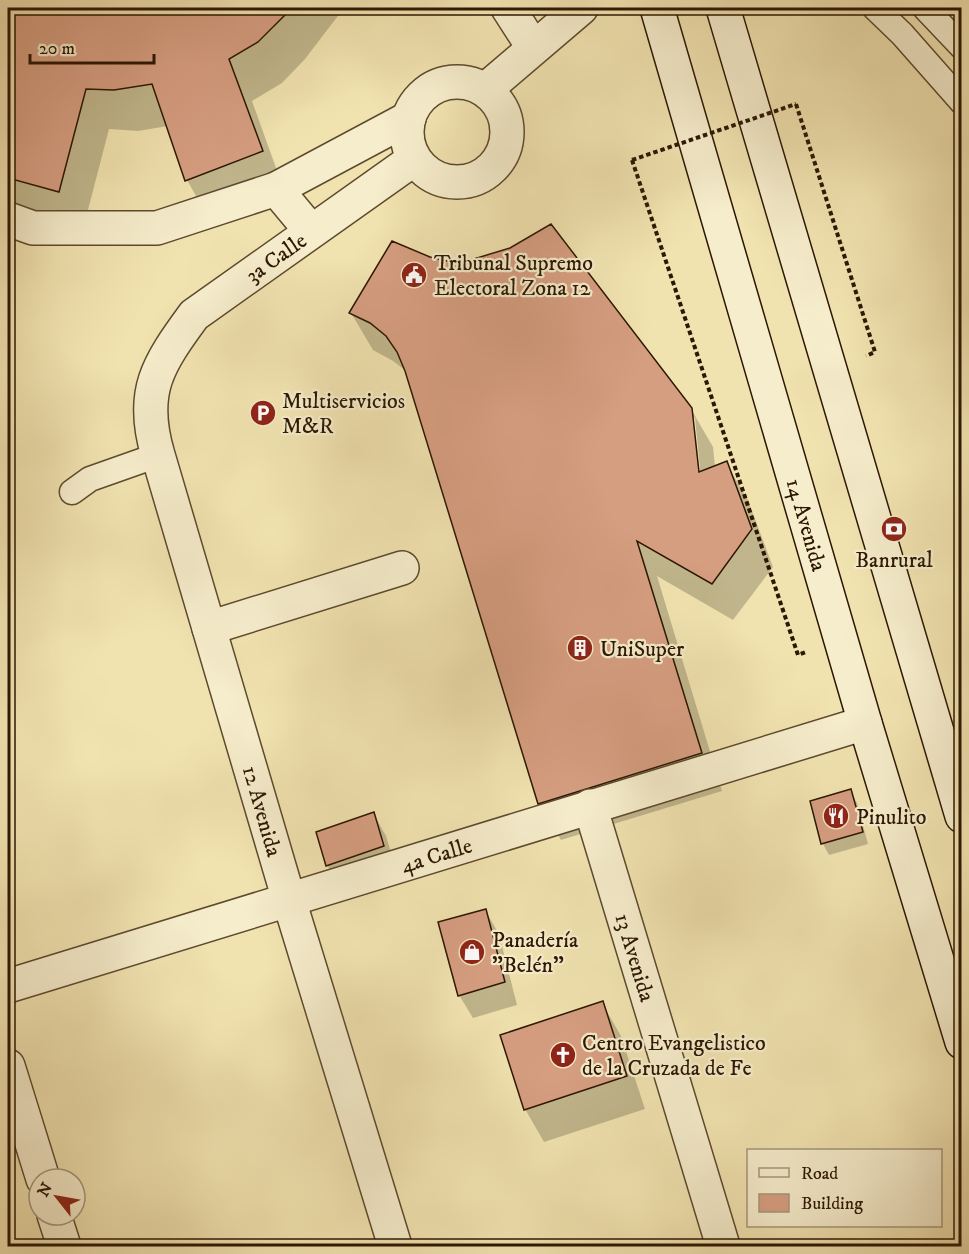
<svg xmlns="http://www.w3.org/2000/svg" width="969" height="1254" font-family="'IM FELL DW Pica',serif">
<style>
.shadow{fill:#0003;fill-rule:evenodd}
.building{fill:#d69e81;stroke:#2c1703;stroke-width:1.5}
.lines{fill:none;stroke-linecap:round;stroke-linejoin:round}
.service-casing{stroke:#5d4a2e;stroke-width:27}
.minor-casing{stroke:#5d4a2e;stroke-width:36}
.secondary-casing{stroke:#2c1703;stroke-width:36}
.path{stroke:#2c1703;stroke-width:4;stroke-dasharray:4.5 3;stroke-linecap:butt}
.service{stroke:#f6edcc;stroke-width:24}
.minor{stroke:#f6edcc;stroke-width:33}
.secondary{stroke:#f6edcc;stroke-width:33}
.path-bridge{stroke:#2c1703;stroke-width:4;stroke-dasharray:4.5 3;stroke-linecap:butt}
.labels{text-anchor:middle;stroke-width:4.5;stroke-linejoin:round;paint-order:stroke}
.street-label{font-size:22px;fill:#2c1703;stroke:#f6edcc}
.poi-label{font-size:22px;fill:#2c1703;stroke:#f6edcc;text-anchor:start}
</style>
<rect width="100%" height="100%" fill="#f1e3b0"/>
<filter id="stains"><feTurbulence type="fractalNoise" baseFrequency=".00333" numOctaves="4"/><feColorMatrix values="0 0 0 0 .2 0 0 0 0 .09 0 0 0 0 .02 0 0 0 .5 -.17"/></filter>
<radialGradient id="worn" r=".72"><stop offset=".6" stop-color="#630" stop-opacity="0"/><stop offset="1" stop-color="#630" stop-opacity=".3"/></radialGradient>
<!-- shadow -->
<g class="shadow">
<path d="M 8,8 L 344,8 L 305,59 L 282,83 L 252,101 L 285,193 L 210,221 L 187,180 L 168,126 L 138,131 L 109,129 L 82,233 L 8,212 Z"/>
<path d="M 351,313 L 691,409 L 713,447 L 715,467 L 726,463 L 748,500 L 773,567 L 733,620 L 657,576 L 722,791 L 561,840 L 540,803 L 406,371 L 393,361 L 373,350 ZM 691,415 L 695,418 L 701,479 L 698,479 Z"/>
<path d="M 850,791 L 857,803 L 868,844 L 829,855 L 823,844 L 812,802 Z"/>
<path d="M 373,813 L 386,836 L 396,869 L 341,888 L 327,865 Z"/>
<path d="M 485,910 L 499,934 L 517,1005 L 473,1018 L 459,995 Z"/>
<path d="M 602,1003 L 621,1036 L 645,1109 L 544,1142 L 525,1109 Z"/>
</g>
<!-- building -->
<g class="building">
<path d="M 8,8 L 292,8 L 258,42 L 229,59 L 263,151 L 185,181 L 152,84 L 114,90 L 86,89 L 59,192 L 8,178 Z"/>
<path d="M 551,224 L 692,408 L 699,472 L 727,461 L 752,529 L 712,584 L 637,541 L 702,753 L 538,804 L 405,371 L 397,352 L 386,336 L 370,323 L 349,313 L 392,241 L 430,257 L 447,261 L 467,261 L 510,248 Z"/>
<path d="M 851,789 L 863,832 L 821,844 L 810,801 Z"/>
<path d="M 374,812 L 384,846 L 326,866 L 316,832 Z"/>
<path d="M 486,909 L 505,982 L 458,996 L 438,922 Z"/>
<path d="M 603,1001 L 627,1076 L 524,1110 L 500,1035 Z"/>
</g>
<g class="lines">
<!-- service casing -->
<g class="service-casing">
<g id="service">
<path d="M 875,8 L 902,34 L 962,102"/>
<path d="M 925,8 L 962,47"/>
<path d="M 72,492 L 90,479 L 158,455"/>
</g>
</g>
<!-- minor casing -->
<g class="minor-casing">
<g id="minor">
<path d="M 508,8 L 533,47"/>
<circle cx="457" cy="132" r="50"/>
<path d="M 485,90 L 581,8"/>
<path d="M 276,189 L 311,231"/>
<path d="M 8,219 L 33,228 L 157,228 L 276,189 L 409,118"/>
<path d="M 209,628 L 402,568"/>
<path id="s1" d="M 590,806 L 723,1246"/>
<path id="s2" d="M 8,986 L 865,723"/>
<path d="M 8,1066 L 43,1179"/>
<path d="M 54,1215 L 64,1246"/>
<path id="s3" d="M 395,1246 L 289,900 L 158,455 C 139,392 158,364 194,315 L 414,159"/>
</g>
</g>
<!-- secondary casing -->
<g class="secondary-casing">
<g id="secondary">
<path id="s4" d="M 657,8 L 865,723 L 962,1042"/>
<path d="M 723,8 L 962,816"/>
</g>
</g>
<!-- path -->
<g class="path">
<path d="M 796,104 L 875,352 L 866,356"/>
<path d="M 632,160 L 798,655 L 806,652"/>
</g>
<!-- service -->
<use href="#service" class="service"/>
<!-- minor -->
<use href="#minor" class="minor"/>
<!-- secondary -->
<use href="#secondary" class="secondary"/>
<!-- path-bridge -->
<path class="path-bridge" d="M 632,160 L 796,104"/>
</g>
<!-- icons -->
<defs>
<g id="civic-disc" transform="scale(1.35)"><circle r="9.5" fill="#8f2418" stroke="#f6edcc"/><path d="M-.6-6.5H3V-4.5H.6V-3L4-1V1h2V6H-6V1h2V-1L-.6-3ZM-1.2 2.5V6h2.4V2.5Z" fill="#fff"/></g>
<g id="parking-disc" transform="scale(1.35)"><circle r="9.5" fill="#8f2418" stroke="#f6edcc"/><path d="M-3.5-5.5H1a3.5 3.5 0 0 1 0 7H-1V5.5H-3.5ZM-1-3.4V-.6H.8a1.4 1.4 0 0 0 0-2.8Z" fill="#fff"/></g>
<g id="bank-disc" transform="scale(1.35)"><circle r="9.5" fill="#8f2418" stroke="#f6edcc"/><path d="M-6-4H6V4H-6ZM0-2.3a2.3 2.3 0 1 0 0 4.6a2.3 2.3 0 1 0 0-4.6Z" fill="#fff"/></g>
<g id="building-disc" transform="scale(1.35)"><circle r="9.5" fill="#8f2418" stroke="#f6edcc"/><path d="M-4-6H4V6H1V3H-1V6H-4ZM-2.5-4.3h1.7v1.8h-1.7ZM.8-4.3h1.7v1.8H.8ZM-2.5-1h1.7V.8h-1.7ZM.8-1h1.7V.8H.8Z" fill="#fff"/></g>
<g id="restaurant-disc" transform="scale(1.35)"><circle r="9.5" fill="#8f2418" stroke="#f6edcc"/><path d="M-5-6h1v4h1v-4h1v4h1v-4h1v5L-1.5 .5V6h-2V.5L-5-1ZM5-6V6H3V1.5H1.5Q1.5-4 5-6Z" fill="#fff"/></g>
<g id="shop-disc" transform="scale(1.35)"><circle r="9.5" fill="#8f2418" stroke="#f6edcc"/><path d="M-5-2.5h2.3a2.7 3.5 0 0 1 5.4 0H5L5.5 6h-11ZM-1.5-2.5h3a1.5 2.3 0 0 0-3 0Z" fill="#fff"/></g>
<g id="church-disc" transform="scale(1.35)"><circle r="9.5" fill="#8f2418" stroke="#f6edcc"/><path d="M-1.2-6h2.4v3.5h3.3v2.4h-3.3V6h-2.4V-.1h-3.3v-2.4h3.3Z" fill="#fff"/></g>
</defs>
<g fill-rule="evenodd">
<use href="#civic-disc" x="414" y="275"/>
<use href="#parking-disc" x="263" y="413"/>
<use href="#bank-disc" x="894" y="529"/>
<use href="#building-disc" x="580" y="648"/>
<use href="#restaurant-disc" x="836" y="816"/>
<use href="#shop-disc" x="472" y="952"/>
<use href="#church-disc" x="563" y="1055"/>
</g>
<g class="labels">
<!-- street labels -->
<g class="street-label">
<text dy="8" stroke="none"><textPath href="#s3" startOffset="1078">3a Calle</textPath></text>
<text dy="8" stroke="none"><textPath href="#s4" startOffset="538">14 Avenida</textPath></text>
<text transform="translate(263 811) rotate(74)" y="8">12 Avenida</text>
<text dy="8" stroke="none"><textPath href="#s2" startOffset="448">4a Calle</textPath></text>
<text dy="8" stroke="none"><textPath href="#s1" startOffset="158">13 Avenida</textPath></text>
</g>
<!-- poi labels -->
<g class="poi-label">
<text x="434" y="270">Tribunal Supremo<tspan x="434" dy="25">Electoral Zona 12</tspan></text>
<text x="282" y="408">Multiservicios<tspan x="282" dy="25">M&amp;R</tspan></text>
<text x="894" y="567" text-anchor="middle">Banrural</text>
<text x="600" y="656">UniSuper</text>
<text x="856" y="824">Pinulito</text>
<text x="492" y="947">Panadería<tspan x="492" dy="25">"Belén"</tspan></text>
<text x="582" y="1050">Centro Evangelistico<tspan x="582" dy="25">de la Cruzada de Fe</tspan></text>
</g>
</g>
<!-- margin -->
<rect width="969" height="1254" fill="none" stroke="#f1e3b0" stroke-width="30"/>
<rect x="9" y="9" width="951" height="1236" fill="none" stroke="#2c1703" stroke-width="3"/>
<rect x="15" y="15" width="939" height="1224" fill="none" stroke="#2c1703" stroke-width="1.5"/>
<!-- legend -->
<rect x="747" y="1149" width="195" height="78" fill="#f6edcc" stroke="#a5977c" stroke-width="1.5"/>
<rect x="759" y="1168" width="30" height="9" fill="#f6edcc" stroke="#a5977c" stroke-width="1.5"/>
<text x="801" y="1179" font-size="18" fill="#2c1703">Road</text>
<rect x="759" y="1194" width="30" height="18" fill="#d69e81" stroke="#a5977c" stroke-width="1.5"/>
<text x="801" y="1209" font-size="18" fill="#2c1703">Building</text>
<!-- north arrow -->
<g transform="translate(57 1197) rotate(301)"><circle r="28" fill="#f6edcc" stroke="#a5977c" stroke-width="1.5"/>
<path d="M0-4.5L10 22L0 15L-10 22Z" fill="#8f2418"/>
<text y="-9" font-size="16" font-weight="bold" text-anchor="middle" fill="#2c1703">N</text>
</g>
<!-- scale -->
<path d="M30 54v9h124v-9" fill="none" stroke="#2c1703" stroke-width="3"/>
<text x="39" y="54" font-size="18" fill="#2c1703" stroke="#f6edcc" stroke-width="4.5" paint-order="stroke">20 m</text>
<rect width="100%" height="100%" filter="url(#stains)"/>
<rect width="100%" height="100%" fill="url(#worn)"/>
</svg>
